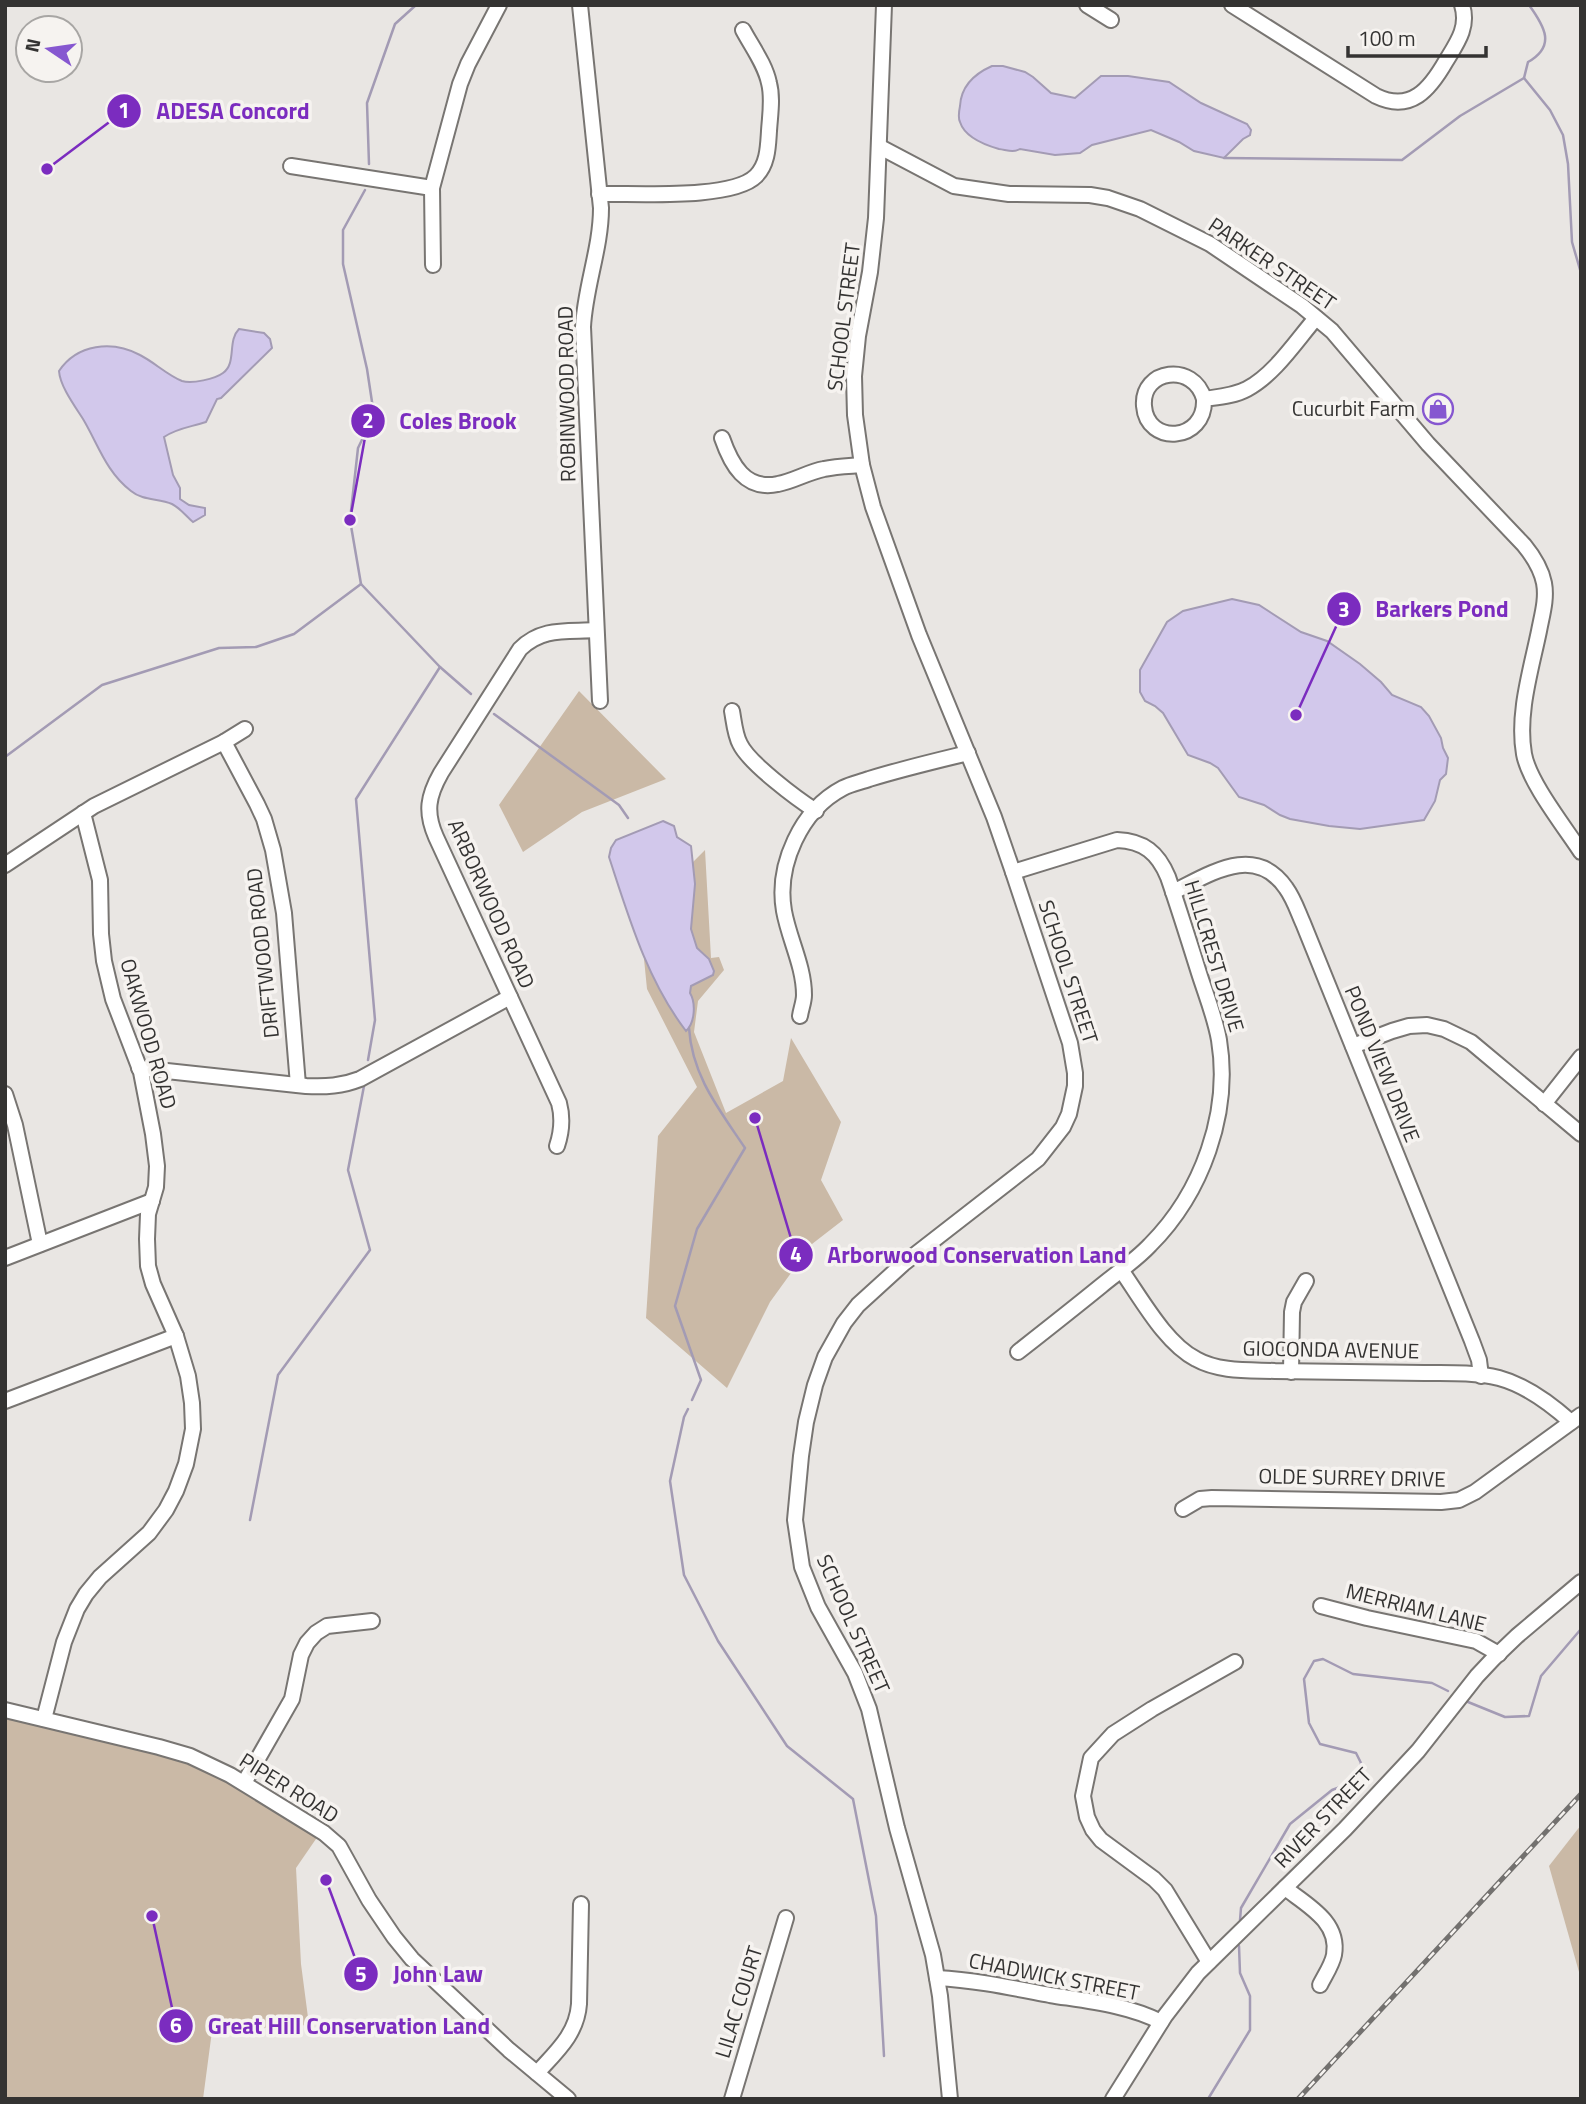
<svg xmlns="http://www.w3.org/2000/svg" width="1586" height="2104" font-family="'Titillium Web',sans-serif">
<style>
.green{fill:#cab9a6}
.water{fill:#d2c8eb;stroke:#a39bb4;stroke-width:2}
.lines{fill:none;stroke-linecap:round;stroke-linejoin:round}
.stream{stroke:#a39bb4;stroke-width:2.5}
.minor-casing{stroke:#787572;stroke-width:18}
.minor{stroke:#fff;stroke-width:14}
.rail-casing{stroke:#73716f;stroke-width:5}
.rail{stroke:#f6f3f0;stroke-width:2.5;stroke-dasharray:8;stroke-linecap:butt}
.labels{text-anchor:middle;stroke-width:7;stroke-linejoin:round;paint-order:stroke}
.street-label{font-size:21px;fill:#343332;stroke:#f6f3f0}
.poi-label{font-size:21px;fill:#343332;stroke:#f6f3f0;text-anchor:end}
.leader{fill:none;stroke:#7b2cbf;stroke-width:2.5}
.callout-dot{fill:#7b2cbf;stroke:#f6f3f0;stroke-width:2.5}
.mark-label{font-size:21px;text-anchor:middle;font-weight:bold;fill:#fff}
.callout-label{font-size:23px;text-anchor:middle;font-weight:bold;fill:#7b2cbf;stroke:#f6f3f0;stroke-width:7;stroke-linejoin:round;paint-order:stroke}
</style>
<rect width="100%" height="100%" fill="#e9e6e3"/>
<!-- green -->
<g class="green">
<path d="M 579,691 L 666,779 L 582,812 L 523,852 L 499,805 Z"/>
<path d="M 705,850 L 711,958 L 719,957 L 724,970 L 698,1001 L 694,1032 L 726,1113 L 783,1081 L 791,1038 L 841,1122 L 821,1180 L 843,1220 L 812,1244 L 770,1302 L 727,1388 L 646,1318 L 658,1136 L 697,1087 L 647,989 L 635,869 L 691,864 Z"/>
<path d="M 5,1715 L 184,1759 L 223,1775 L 318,1836 L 296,1868 L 301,1964 L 309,2025 L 212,2031 L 203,2099 L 5,2099 Z"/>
<path d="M 1581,1825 L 1581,1979 L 1549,1866 Z"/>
</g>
<!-- water -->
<g class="water">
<path d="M 992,66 L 1003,66 L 1025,72 L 1033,77 L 1051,93 L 1075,98 L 1101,76 L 1128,76 L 1169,82 L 1201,103 L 1247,124 L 1251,130 L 1250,135 L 1243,139 L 1224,158 L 1194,151 L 1179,142 L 1151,130 L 1092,145 L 1080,153 L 1055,155 L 1020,149 C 1013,153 1007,150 999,149 C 985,145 965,138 960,122 C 958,118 959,111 960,106 C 961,86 974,74 992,66 Z"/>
<path d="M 239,329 L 264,333 L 270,339 L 272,348 L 221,398 L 217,399 L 206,422 C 191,427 177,428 164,437 L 173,475 L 180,488 L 180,499 L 189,505 L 205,508 L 205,515 L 193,522 C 187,517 180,508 172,504 C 159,498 143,501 131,491 C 106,472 98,444 83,419 C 74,405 60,386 59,371 C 77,344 112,340 140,355 C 154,362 167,375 182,381 C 192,384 215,379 223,373 C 237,363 227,341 239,329 Z"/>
<path d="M 1232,599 L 1259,605 L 1301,632 L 1327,641 L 1360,664 L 1381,682 L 1392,695 L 1421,707 L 1429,716 L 1441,738 L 1443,748 L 1448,758 L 1446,774 L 1440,780 L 1435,801 L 1424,820 L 1360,829 L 1329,826 L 1290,819 L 1280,815 L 1264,805 L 1239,797 L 1218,768 L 1210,763 L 1188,755 L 1163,713 L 1155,706 L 1145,701 L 1140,692 L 1140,670 L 1167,622 L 1183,611 Z"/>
<path d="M 663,821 L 674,826 L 677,837 L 691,846 L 695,884 L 691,929 L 697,948 L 709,959 L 714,971 L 713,975 L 691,986 L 690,993 C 696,1003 695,1023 686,1031 C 647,980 629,918 609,857 L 611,848 L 616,840 Z"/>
</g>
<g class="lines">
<!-- stream -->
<g class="stream">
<path d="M 1529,5 C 1545,27 1556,46 1528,62 L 1524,78 L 1550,110 L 1563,135 L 1568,164 L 1572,242 L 1581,273"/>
<path d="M 1224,158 L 1402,160 L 1460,116 L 1524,78"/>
<path d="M 369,164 L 367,103 L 395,24 L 416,5"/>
<path d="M 361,584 L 440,667 L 471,694"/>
<path d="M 494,714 L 619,805 L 628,818"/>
<path d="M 5,757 L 102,685 L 219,648 L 256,647 L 294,634 L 361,584 L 350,520 L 358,448 L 374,415 L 367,369 L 343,264 L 343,230 L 365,190"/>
<path d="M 689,1028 C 692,1076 719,1109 745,1148 L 697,1229 L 675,1306 L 701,1380 L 692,1400"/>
<path d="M 368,1060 L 375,1020 L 356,799 L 440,667"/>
<path d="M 688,1409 L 684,1417 L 670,1481 L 684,1575 L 718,1641 L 787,1746 L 853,1799 L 876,1916 L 884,2056"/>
<path d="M 250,1520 L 278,1375 L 370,1250 L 348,1170 L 364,1086"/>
<path d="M 1468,1702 L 1505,1717 L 1529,1716 L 1541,1676 L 1581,1629"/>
<path d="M 1240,1920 L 1241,1908 L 1290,1824 L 1332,1790 L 1351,1783 L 1358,1774 L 1361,1763 L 1356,1753 L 1320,1744 L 1309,1723 L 1304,1679 L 1314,1661 L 1323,1659 L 1353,1674 L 1432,1683 L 1448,1691"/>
<path d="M 1208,2099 L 1250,2030 L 1250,1996 L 1240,1973 L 1239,1946"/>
</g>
<!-- minor casing -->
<g class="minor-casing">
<g id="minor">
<path d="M 580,5 L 601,208 C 601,248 585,287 583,327 L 600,701"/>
<path d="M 884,5 L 876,218 L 870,272 L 858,336 L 854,376 L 855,415 L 862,465 L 873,507 L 919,635 L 994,817 L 1013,872 L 1070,1043 L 1075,1073 L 1075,1086 L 1069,1114 L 1063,1127 L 1038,1159 L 903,1264 L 858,1305 L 844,1323 L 825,1357 L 815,1385 L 806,1422 L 801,1456 L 795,1520 L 802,1567 L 818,1607 L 855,1673 L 869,1709 L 897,1828 L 933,1955 L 940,1996 L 950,2099"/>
<path d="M 1087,5 L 1111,20"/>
<path d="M 1232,5 L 1376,96 C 1411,113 1430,89 1446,61 C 1457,43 1469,27 1462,5"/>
<path d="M 880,147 L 954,186 L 1009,194 L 1090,195 L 1108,198 L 1140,209 L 1210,244 L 1302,306 L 1332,331 L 1428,444 L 1524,545 C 1533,556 1541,568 1544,583 C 1547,599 1542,615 1539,631 C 1531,670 1517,714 1524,754 C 1529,782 1564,826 1581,852"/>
<path d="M 291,166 L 432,188"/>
<path d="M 599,194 C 635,193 732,200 756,176 C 768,164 768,146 769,131 C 770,115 773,98 769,83 C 765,64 752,47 743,30"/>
<path d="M 433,265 L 432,188 L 460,84 L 468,64 L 499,5"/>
<path d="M 1204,399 C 1206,442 1147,446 1144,406 C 1141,369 1194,362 1204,399 C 1218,397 1234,396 1247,389 C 1275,374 1296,341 1316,318"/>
<path d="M 722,438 C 731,464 745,491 778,484 C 794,481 808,472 824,469 C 837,466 850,466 862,465"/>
<path d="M 732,711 C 734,722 735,735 740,744 C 749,763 797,799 816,811"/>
<path d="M 224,742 L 257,804 L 264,819 L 273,850 L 284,913 L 298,1085"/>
<path d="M 5,865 L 94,806 L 224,742 L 245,729"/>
<path d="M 1013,872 L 1117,840 C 1144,841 1158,853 1168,877 C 1179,909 1189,941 1199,973 C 1206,995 1215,1017 1219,1040 C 1231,1113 1202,1193 1150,1245 C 1136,1260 1118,1272 1101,1286 C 1074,1308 1046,1330 1018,1352"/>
<path d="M 1173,892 C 1210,874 1255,843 1286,888 C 1294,899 1298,912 1303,923 L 1472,1341 L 1479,1360 L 1481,1376"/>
<path d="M 800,1016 C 801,1009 804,1002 804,995 C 804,966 789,939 784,911 C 776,865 801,810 843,788 C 851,784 861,782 869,779 C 901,769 935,761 968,753"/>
<path d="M 1353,1046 L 1392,1031 L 1409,1026 L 1427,1025 L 1444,1029 L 1471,1042 L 1581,1134"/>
<path d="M 139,1068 L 306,1086 C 326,1087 342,1086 360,1079 L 510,997"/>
<path d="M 5,1094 L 15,1125 L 40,1244"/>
<path d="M 1544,1104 L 1581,1057"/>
<path d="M 557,1146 C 562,1131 563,1118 559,1103 L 436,837 C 425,812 428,796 441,773 L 520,649 C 542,627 567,632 596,630"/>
<path d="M 5,1258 L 152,1201"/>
<path d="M 1121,1270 C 1141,1298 1165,1343 1196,1359 C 1219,1372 1249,1370 1275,1371 C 1324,1372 1374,1372 1424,1373 C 1448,1373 1475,1372 1499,1378 C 1525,1385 1551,1404 1571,1422"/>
<path d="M 1291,1372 L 1292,1312 L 1294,1302 L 1306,1281"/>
<path d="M 5,1401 L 176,1336"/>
<path d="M 1183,1509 L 1200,1499 L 1212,1498 L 1441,1502 L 1459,1500 L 1475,1492 L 1581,1415"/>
<path d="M 1321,1606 L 1367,1618 L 1476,1641 L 1499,1654"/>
<path d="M 5,1710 L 159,1747 L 190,1756 L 230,1775 L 324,1833 L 339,1846 L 369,1900 L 394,1937 L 412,1959 L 509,2050 L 568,2099"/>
<path d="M 44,1719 L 64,1642 L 77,1609 L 86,1594 L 100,1577 L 149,1533 L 166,1510 L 176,1491 L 186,1464 L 193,1429 L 192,1403 L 188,1376 L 176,1336 L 153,1284 L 148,1266 L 147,1239 L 148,1214 L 156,1187 L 157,1166 L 153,1134 L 141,1072 L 113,999 L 104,961 L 101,934 L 100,880 L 83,813"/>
<path d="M 244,1783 L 292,1699 L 301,1655 L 307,1643 L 316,1633 L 327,1626 L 372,1621"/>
<path d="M 1285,1888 C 1307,1905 1340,1922 1334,1955 C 1332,1965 1325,1975 1320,1985"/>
<path d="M 1209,1962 L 1165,1890 L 1154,1879 L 1101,1840 L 1093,1830 L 1087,1817 L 1083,1796 L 1091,1758 L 1113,1734 L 1152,1709 L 1235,1662"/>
<path d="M 937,1978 C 976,1980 1013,1988 1050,1995 C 1087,2001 1128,2005 1161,2022"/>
<path d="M 537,2073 C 556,2052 577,2034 579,2004 L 581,1904"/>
<path d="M 732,2099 L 786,1918"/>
<path d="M 1113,2099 L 1165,2016 L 1198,1973 L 1345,1829 L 1418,1751 L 1477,1676 L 1493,1659 L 1517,1636 L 1581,1582"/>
</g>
</g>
<!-- minor -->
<use href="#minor" class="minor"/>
<!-- rail casing -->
<g class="rail-casing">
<path id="rail" d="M 1298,2099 L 1581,1794"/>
</g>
<!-- rail -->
<use href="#rail" class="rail"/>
</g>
<!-- icons -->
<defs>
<g id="shop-ring" transform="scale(1.575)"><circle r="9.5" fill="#f6f3f0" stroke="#8657d0" stroke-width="1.5"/><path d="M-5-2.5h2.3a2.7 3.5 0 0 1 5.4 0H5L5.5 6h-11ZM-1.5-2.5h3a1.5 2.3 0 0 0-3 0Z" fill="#8657d0"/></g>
</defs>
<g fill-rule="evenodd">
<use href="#shop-ring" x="1438" y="409"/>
</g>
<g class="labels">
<!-- street labels -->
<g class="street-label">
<text transform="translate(1272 264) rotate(34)" y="7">PARKER STREET</text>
<text transform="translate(844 317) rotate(-83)" y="7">SCHOOL STREET</text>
<text transform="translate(567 394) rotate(-91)" y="7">ROBINWOOD ROAD</text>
<text transform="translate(491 904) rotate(66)" y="7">ARBORWOOD ROAD</text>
<text transform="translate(263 953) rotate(-96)" y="7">DRIFTWOOD ROAD</text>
<text transform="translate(1214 956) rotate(73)" y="7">HILLCREST DRIVE</text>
<text transform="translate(1068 972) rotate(72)" y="7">SCHOOL STREET</text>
<text transform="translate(148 1034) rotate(74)" y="7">OAKWOOD ROAD</text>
<text transform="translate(1382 1064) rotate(68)" y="7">POND VIEW DRIVE</text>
<text transform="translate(1331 1350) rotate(1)" y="7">GIOCONDA AVENUE</text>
<text transform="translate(1352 1478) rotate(1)" y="7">OLDE SURREY DRIVE</text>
<text transform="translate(1416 1608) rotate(14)" y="7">MERRIAM LANE</text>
<text transform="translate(853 1624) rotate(66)" y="7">SCHOOL STREET</text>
<text transform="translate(289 1788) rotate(32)" y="7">PIPER ROAD</text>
<text transform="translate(1323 1818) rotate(-46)" y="7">RIVER STREET</text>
<text transform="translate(1054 1977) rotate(11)" y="7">CHADWICK STREET</text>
<text transform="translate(739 2002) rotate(-73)" y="7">LILAC COURT</text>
</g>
<!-- poi labels -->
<g class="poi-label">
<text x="1415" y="416">Cucurbit Farm</text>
</g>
</g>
<!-- callouts -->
<path class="leader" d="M47 169L124 111M350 520L368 421M1296 715L1344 609M755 1118L796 1255M326 1880L361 1974M152 1916L176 2026"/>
<g class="callout-dot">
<circle cx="47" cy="169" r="7"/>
<circle cx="350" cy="520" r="7"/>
<circle cx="1296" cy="715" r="7"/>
<circle cx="755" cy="1118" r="7"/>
<circle cx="326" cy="1880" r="7"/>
<circle cx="152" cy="1916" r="7"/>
<circle cx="124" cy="111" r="18"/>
<circle cx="368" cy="421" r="18"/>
<circle cx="1344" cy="609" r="18"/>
<circle cx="796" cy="1255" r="18"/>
<circle cx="361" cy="1974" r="18"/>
<circle cx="176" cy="2026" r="18"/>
</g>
<g class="mark-label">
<text x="124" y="118">1</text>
<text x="368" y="428">2</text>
<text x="1344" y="617">3</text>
<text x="796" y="1262">4</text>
<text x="361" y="1982">5</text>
<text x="176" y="2033">6</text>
</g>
<g class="callout-label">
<text x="233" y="119">ADESA Concord</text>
<text x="458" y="429">Coles Brook</text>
<text x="1442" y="617">Barkers Pond</text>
<text x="977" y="1263">Arborwood Conservation Land</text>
<text x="438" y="1982">John Law</text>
<text x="349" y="2034">Great Hill Conservation Land</text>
</g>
<!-- border -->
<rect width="1586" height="2104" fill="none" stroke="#343332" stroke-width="14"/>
<!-- north arrow -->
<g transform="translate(49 49) rotate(283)"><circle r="33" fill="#f6f3f0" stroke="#a8a6a4" stroke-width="2"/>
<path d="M0-5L12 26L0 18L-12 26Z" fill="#8657d0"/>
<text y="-10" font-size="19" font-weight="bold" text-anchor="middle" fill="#343332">N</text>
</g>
<!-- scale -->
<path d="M1348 46v10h138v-10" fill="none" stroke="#343332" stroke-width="3.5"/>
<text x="1358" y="46" font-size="21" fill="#343332" stroke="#f6f3f0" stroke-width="5" paint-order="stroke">100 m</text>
</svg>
